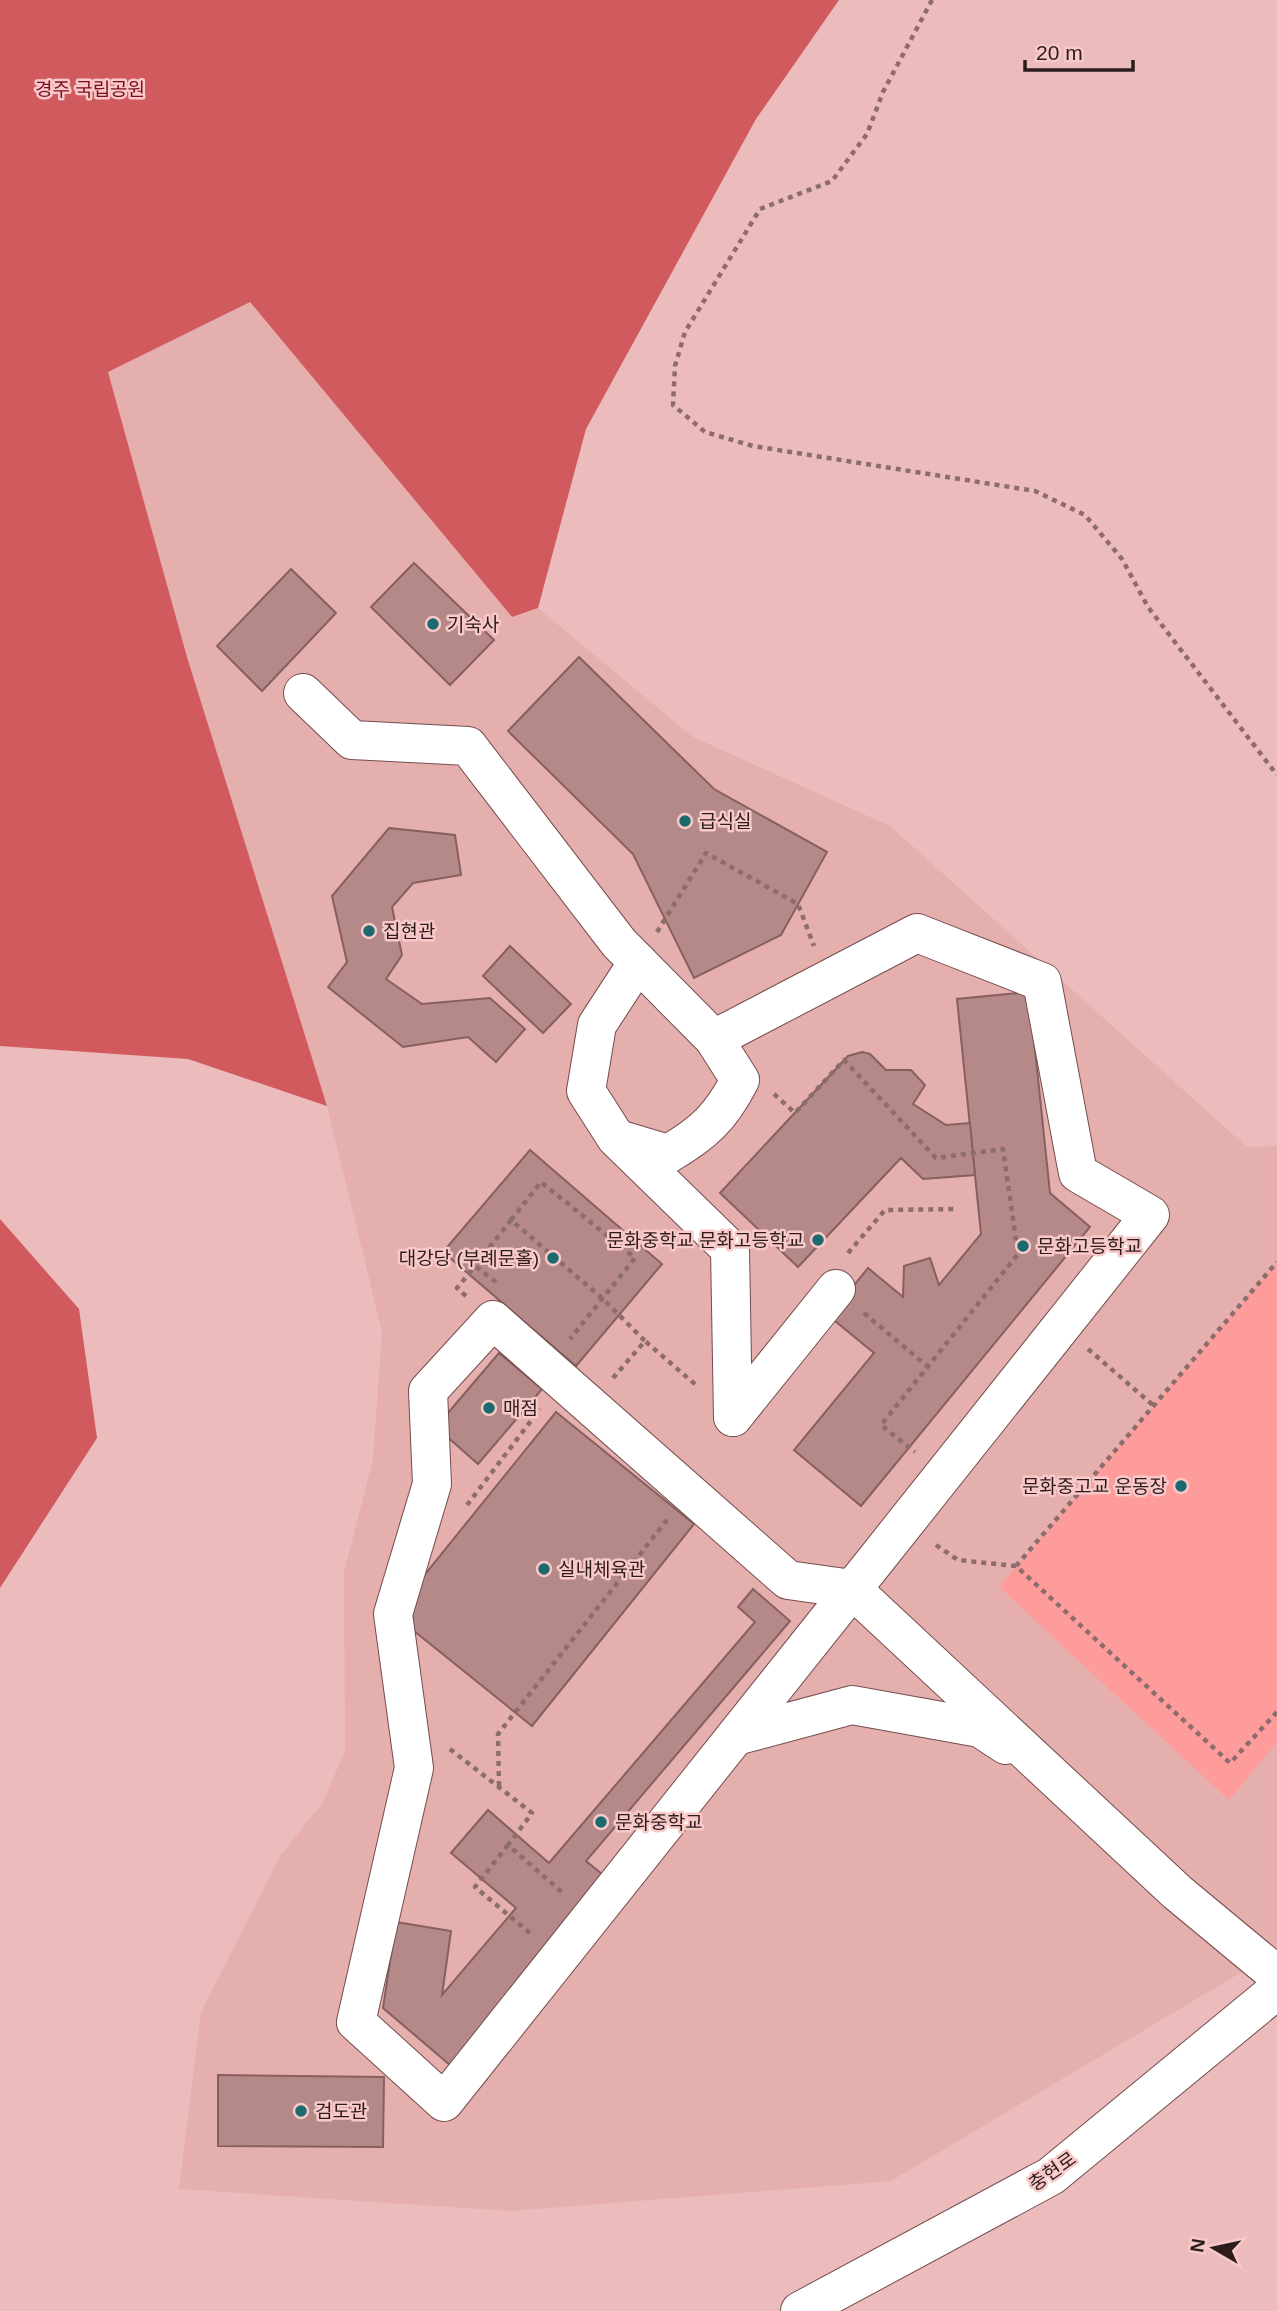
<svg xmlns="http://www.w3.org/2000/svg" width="1277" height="2311" font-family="Helvetica,'Noto Sans KR',sans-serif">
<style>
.built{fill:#e5afae}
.green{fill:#fe9b9b}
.forest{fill:#d15a5f}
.building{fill:#b48988;stroke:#885f5f;stroke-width:2}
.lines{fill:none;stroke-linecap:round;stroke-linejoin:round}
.minor-casing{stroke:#754d4d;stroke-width:40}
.path{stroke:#8d6d6c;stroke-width:4.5;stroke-dasharray:5 5;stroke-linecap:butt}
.minor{stroke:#fff;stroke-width:38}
.poi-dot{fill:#1d6a6e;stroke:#f8c9c8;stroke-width:2.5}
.labels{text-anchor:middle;stroke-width:5;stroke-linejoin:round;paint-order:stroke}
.park-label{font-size:19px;fill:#7d0b1f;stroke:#f8c9c8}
.poi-label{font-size:19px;fill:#2d1c1c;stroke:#f8c9c8;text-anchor:start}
.street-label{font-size:19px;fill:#2d1c1c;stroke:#f8c9c8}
</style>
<rect width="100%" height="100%" fill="#ebbcbb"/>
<!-- built -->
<path class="built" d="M 249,301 L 512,617 L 538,608 L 693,737 L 890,826 L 1247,1147 L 1277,1146 L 1277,1951 L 891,2181 L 510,2211 L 179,2189 L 201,2012 L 280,1856 L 323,1802 L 345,1751 L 344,1573 L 373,1458 L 382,1332 L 327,1106 L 187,657 L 108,372 Z"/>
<!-- green -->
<path class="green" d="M 1277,1262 L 1277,1742 L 1229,1800 L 999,1587 Z"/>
<!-- forest -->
<g class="forest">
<path d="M 0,0 L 839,0 L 756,119 L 586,429 L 538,608 L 512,617 L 250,302 L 108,372 L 187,657 L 327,1106 L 188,1059 L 0,1046 Z"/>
<path d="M 0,1219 L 79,1309 L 97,1438 L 0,1588 Z"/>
</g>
<!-- building -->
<g class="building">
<path d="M 414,563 L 494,640 L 450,685 L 371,607 Z"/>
<path d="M 291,569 L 336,613 L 262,691 L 217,646 Z"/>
<path d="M 579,657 L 714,789 L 827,852 L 781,935 L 694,978 L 633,854 L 508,731 Z"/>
<path d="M 389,828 L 455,835 L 461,875 L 413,883 L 392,907 L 402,955 L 386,979 L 422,1004 L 490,998 L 525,1029 L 496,1062 L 468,1037 L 403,1047 L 328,987 L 347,962 L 332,896 Z"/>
<path d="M 510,946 L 571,1004 L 543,1033 L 483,976 Z"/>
<path d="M 1029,992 L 1050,1193 L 1090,1227 L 861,1506 L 794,1450 L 874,1353 L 829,1316 L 868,1268 L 903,1297 L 904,1266 L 930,1258 L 939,1285 L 981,1234 L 957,999 Z"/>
<path d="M 862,1052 L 870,1054 L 886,1070 L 911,1070 L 925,1085 L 913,1104 L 946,1125 L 970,1123 L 975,1175 L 923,1179 L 901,1158 L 798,1267 L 720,1193 L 848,1056 Z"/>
<path d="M 530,1150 L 662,1264 L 576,1366 L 443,1252 Z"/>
<path d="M 499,1353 L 542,1389 L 478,1464 L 436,1427 Z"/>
<path d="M 556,1412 L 694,1524 L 532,1726 L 393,1614 Z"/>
<path d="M 753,1589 L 790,1621 L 586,1861 L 608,1879 L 450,2065 L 383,2008 L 396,1922 L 451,1931 L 442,1995 L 516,1908 L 451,1853 L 488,1810 L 549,1863 L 755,1622 L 738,1607 Z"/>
<path d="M 218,2075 L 384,2077 L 383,2147 L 218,2146 Z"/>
</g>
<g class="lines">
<!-- minor casing -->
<g class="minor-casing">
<g id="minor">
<path d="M 303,693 L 352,740 L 468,746 L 619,943 L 714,1039 L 917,933 L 1042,982 L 1078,1173 L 1150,1215 L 882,1552 C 736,1735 590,1918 444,2102 L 356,2022 L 414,1768 L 393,1614 L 432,1484 L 428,1391 L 493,1320 L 788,1580 L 852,1589 L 1177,1892 L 1277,1975"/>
<path d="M 638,962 L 597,1025 L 586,1091 L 616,1138 L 730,1249 L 733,1417"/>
<path d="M 621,1140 L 668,1154 C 704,1133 721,1117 740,1080 L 714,1039"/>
<path d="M 733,1417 L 836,1289"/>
<path d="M 736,1736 L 852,1705 L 980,1728 L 1006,1745"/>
<path d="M 800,2311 L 1051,2176 L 1277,1990"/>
</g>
</g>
<!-- path -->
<g class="path">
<path d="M 932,0 L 883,92 L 867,134 L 832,181 L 760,209 L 685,332 L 675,366 L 673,405 L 705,432 L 753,446 L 1035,491 L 1085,515 L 1122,559 L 1148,607 L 1277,775"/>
<path d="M 657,932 L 706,853 L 798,904 L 814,946"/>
<path d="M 774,1094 L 795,1113 L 844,1060 L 936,1158 L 1003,1149 L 1018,1254 L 881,1425 L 915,1452"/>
<path d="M 511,1220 L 541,1182 L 635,1258 L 570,1339"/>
<path d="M 848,1253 L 885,1210 L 957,1209"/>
<path d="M 496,1282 L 475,1266 L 511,1220 L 603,1299 L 645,1341"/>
<path d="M 466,1296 L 457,1288 L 475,1266"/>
<path d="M 864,1313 L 928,1367"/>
<path d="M 1088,1349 L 1154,1406"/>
<path d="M 613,1378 L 645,1341 L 696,1385"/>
<path d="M 467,1505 L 540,1409"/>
<path d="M 936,1545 L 958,1560 L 1016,1566 L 1230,1763 L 1277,1712"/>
<path d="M 1016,1566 L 1277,1262"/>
<path d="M 450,1749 L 532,1813 L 508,1845 L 564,1894"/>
<path d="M 499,1786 L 498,1734 L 667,1520"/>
<path d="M 508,1845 L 475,1887 L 531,1934"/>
</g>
<!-- minor -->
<use href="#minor" class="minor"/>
</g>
<!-- markers -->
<g class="poi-dot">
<circle cx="433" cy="624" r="7"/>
<circle cx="685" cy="821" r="7"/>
<circle cx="369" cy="931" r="7"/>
<circle cx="818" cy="1240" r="7"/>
<circle cx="1023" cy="1246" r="7"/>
<circle cx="553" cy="1258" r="7"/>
<circle cx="489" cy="1408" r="7"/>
<circle cx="1181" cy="1486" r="7"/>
<circle cx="544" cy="1569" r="7"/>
<circle cx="601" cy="1822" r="7"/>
<circle cx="301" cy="2111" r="7"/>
</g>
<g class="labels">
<!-- park labels -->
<g class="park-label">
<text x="90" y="96">경주 국립공원</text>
</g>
<!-- poi labels -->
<g class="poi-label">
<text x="447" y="631">기숙사</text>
<text x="699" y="828">급식실</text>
<text x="383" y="938">집현관</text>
<text x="804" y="1247" text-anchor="end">문화중학교 문화고등학교</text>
<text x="1037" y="1253">문화고등학교</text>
<text x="539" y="1265" text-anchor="end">대강당 (부례문홀)</text>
<text x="503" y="1415">매점</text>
<text x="1167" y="1493" text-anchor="end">문화중고교 운동장</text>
<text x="558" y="1576">실내체육관</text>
<text x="615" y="1829">문화중학교</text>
<text x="315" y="2118">검도관</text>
</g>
<!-- street labels -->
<g class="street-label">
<text transform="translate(1052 2171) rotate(-35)" y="7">충현로</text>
</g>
</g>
<!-- north arrow -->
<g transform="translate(1214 2248) rotate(279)" stroke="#f8c9c8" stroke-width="5" paint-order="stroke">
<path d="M0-5L12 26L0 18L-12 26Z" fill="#2d1c1c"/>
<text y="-10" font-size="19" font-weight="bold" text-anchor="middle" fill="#2d1c1c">N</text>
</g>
<!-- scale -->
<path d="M1025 60v10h108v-10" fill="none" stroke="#2d1c1c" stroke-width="3.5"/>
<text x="1036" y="60" font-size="21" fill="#2d1c1c" stroke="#f8c9c8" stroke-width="5" paint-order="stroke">20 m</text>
</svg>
